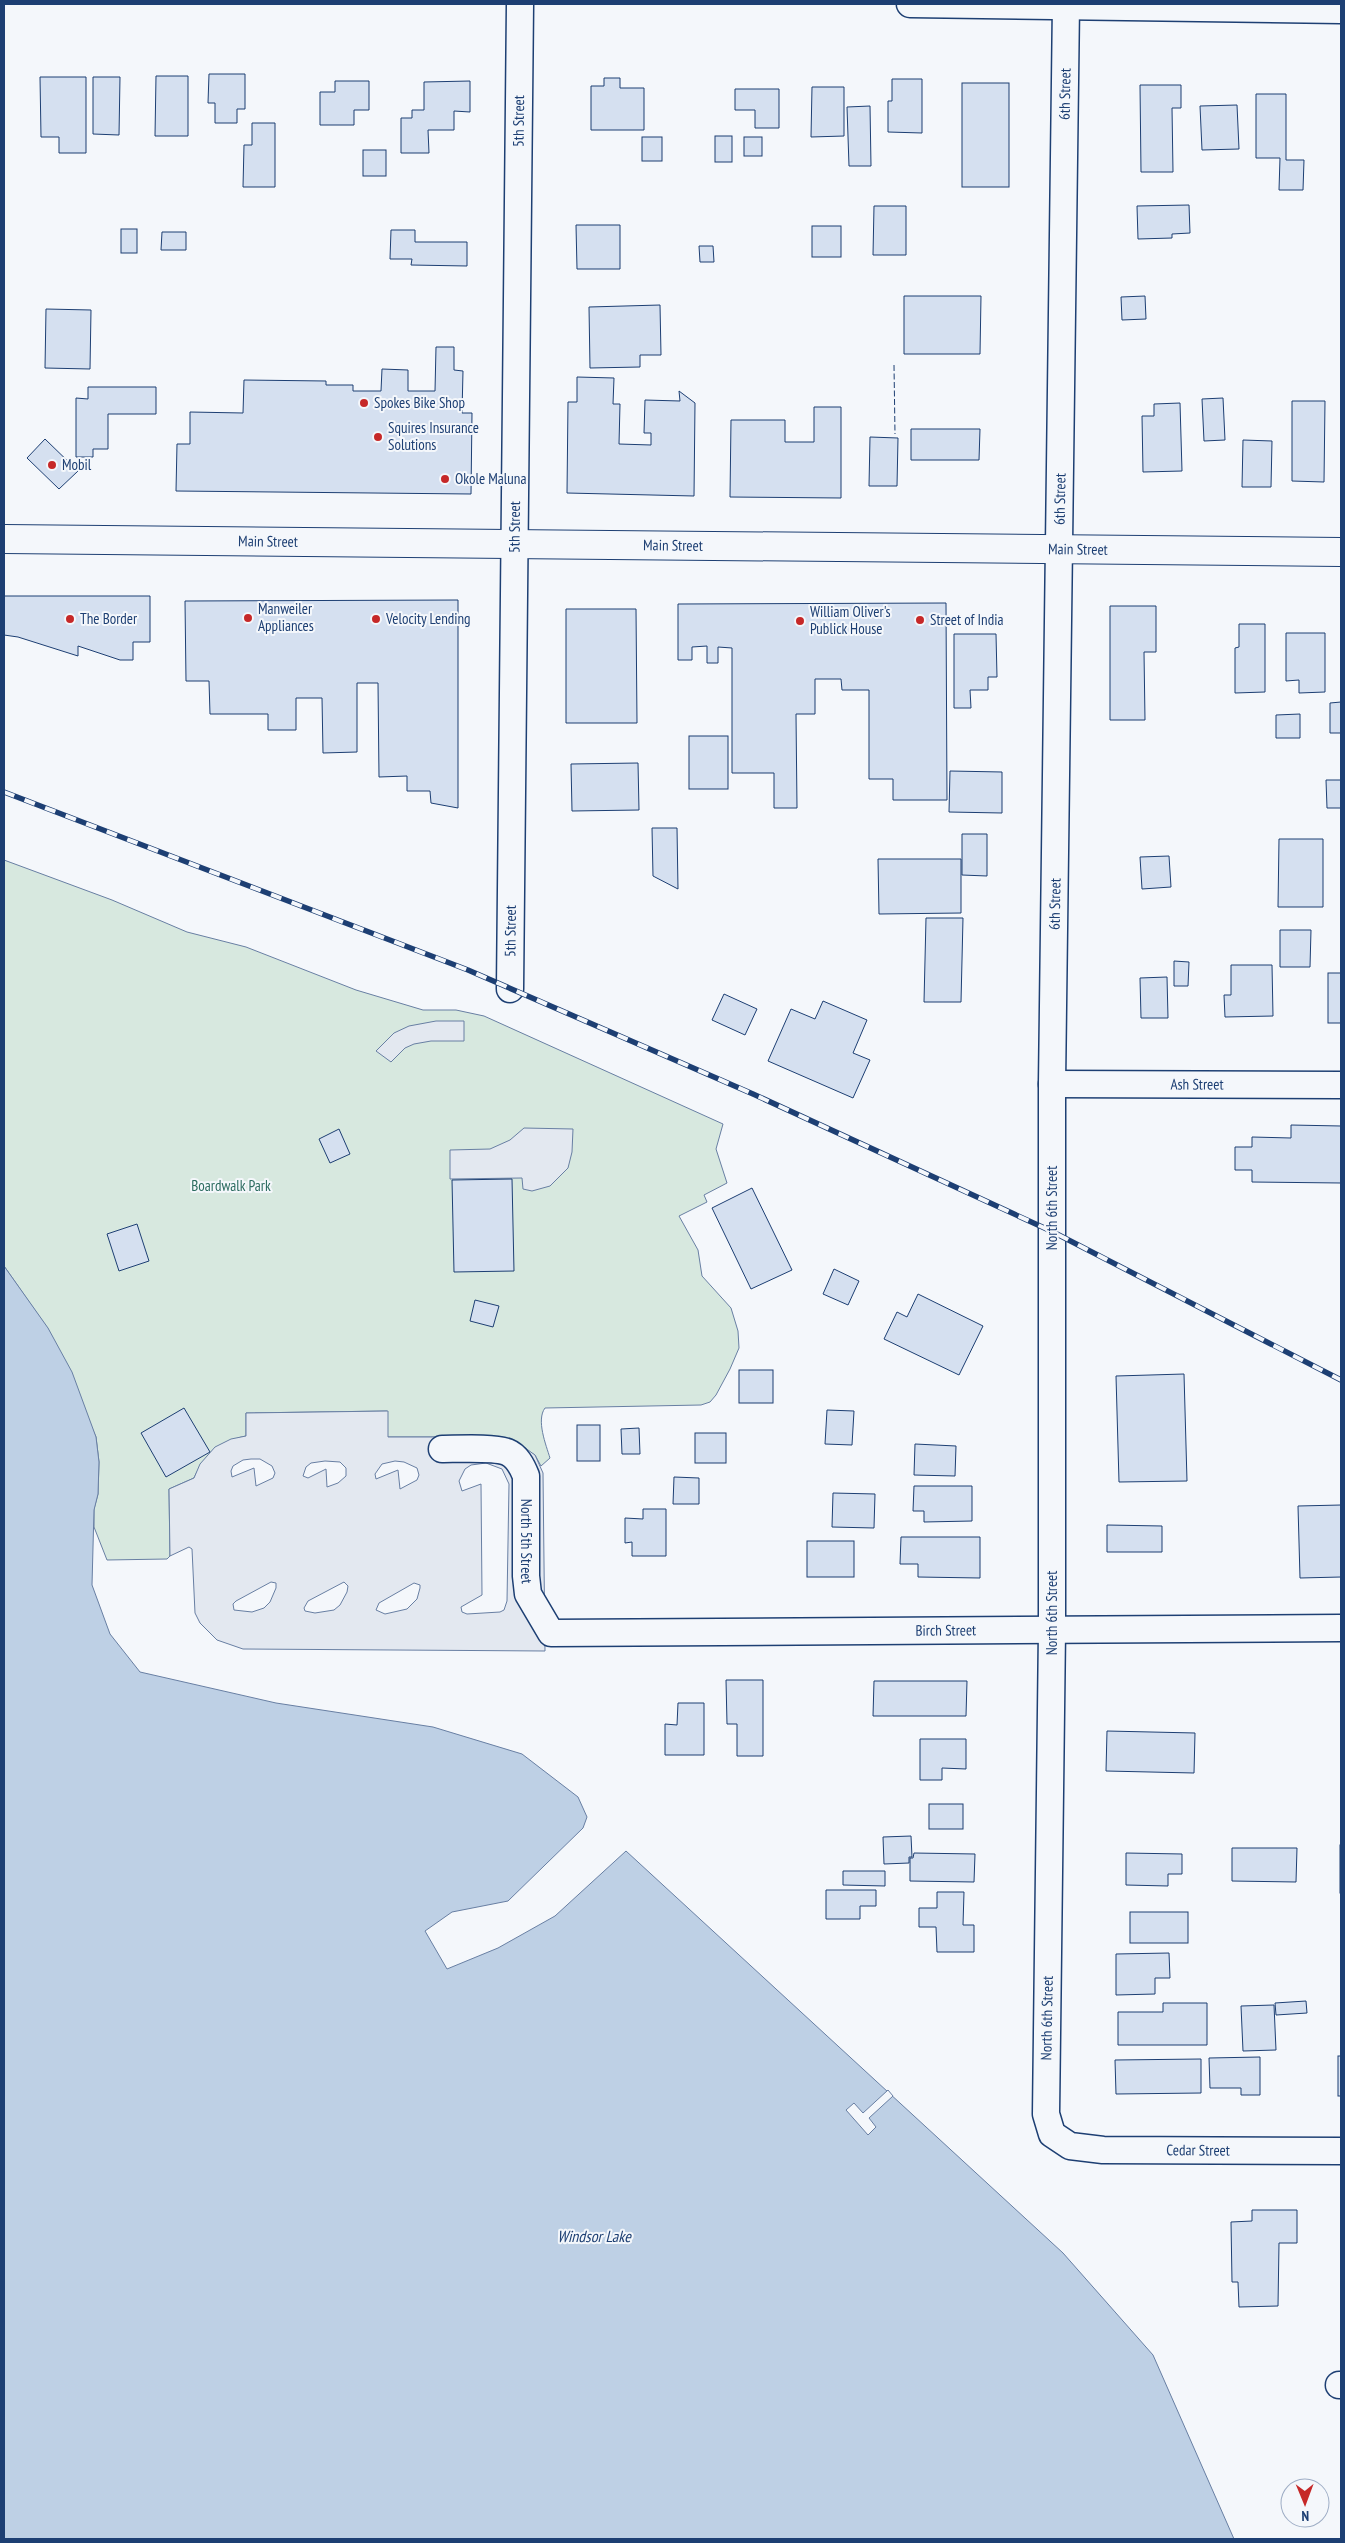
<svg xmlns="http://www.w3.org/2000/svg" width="1345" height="2543" font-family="'PT Sans Narrow',sans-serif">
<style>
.green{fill:#d7e8df;stroke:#687fa3}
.parking{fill:#e3e8f0;stroke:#687fa3;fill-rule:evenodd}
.water{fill:#bed0e5;stroke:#687fa3}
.pier{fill:#f4f7fb;stroke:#687fa3}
.building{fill:#d5e0f0;stroke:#1d3f73}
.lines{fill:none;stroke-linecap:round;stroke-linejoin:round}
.minor-casing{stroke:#1d3f73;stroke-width:29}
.major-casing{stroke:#1d3f73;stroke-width:30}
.minor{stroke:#f4f7fb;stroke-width:26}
.major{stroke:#f4f7fb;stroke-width:28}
.rail-casing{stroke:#1d3f73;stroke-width:5.5}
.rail{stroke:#f4f7fb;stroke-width:4;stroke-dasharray:11;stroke-linecap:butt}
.fence{stroke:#1d3f73;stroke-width:1;stroke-dasharray:6 2.5;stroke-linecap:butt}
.poi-dot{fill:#c62828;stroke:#f4f7fb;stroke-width:2}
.labels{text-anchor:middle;stroke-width:4;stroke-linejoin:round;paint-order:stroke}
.street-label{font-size:15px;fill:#1d3f73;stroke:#f4f7fb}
.poi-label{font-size:15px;fill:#1d3f73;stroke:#f4f7fb;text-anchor:start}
.park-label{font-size:15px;fill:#2c6c60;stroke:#f4f7fb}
.water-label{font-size:16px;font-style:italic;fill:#1d3f73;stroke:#f4f7fb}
</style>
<rect width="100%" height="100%" fill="#f4f7fb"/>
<!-- green -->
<path class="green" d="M 4,860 L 112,900 L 187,932 L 246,947 L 356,990 L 423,1010 L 456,1010 L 484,1016 L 723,1124 L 716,1149 L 727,1183 L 704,1195 L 707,1202 L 679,1216 L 698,1250 L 702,1276 L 731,1308 L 738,1331 L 739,1348 L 730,1369 L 716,1395 L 710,1402 L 701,1405 L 545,1408 C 536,1420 546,1445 550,1458 L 541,1466 L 535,1455 L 502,1437 L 387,1437 L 387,1411 L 246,1413 L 246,1436 C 223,1440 203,1457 194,1478 L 169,1489 L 170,1556 L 167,1559 L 107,1560 L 94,1527 L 94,1509 L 98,1494 L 99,1462 L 96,1437 L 48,1329 L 4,1266 Z"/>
<!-- parking -->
<g class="parking">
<path d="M 436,1021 L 464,1021 L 464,1041 L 431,1041 L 414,1044 L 405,1048 L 391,1062 L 376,1051 L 394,1033 L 409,1026 Z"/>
<path d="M 524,1128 L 573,1129 L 572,1152 L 568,1168 L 550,1186 L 532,1191 L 523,1189 L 522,1178 L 450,1179 L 450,1150 L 490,1149 L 510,1140 Z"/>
<path d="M 388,1411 L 388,1437 L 501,1437 L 514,1440 L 535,1455 L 543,1473 L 545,1651 L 243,1649 L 217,1640 L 200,1623 L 195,1613 L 192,1549 L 189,1547 L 170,1556 L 169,1489 L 194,1478 L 200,1464 L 215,1447 L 231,1439 L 246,1436 L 246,1413 ZM 251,1459 L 260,1459 L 272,1466 L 275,1473 L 273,1478 L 256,1486 L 254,1468 L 232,1477 L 231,1471 L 233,1466 L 243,1460 ZM 325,1461 L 340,1462 L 346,1468 L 346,1476 L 338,1483 L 327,1487 L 326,1469 L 308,1478 L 303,1476 L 306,1467 L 311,1463 ZM 395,1461 L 404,1462 L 417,1468 L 419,1475 L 417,1480 L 400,1489 L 398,1470 L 376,1479 L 375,1474 L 382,1464 ZM 486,1463 L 502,1469 L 509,1484 L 507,1601 L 504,1610 L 500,1612 L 467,1614 L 462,1612 L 461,1607 L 482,1595 L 481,1484 L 462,1491 L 459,1481 L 465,1469 L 471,1465 ZM 271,1582 L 276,1583 L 276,1588 L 270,1602 L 264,1608 L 252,1612 L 234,1610 L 233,1604 L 236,1601 ZM 344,1582 L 348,1586 L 347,1592 L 340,1605 L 334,1610 L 315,1613 L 305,1611 L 304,1608 L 308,1601 ZM 414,1583 L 420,1585 L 420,1588 L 417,1599 L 407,1609 L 385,1614 L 376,1610 L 379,1603 Z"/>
</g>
<!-- water -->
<path class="water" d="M 4,1266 L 48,1328 L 72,1372 L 96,1437 L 99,1462 L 98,1494 L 94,1510 L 92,1585 L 110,1634 L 140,1672 L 276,1703 L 433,1727 L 522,1754 L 578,1797 L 587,1817 L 583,1828 L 508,1901 L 452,1912 L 425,1931 L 447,1969 L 498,1948 L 555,1916 L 626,1851 L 1063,2253 L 1153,2355 L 1234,2539 L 4,2539 Z"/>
<!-- pier -->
<path class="pier" d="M 888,2090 L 893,2096 L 869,2118 L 876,2127 L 868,2135 L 846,2110 L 854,2103 L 863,2113 Z"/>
<!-- building -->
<g class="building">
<path d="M 209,74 L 245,74 L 245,109 L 237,109 L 237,123 L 215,123 L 215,103 L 208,103 Z"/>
<path d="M 156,76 L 188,76 L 188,136 L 155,136 Z"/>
<path d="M 40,77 L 86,77 L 86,153 L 59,153 L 59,137 L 41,137 Z"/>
<path d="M 93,77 L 120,77 L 119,135 L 93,134 Z"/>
<path d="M 604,78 L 620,78 L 620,88 L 644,88 L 644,130 L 591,130 L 591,86 L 604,86 Z"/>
<path d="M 892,79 L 922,79 L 922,133 L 888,132 L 888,101 L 892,101 Z"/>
<path d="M 335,81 L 369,81 L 369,110 L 354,110 L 354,125 L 320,125 L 320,92 L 335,92 Z"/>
<path d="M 470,81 L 470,112 L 454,111 L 454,130 L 428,130 L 429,153 L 401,153 L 401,118 L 412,118 L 412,110 L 424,110 L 424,82 Z"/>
<rect x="962" y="83" width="47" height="104"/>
<path d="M 1140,85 L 1181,85 L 1181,108 L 1172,108 L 1173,172 L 1141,172 Z"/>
<path d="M 812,87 L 844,87 L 844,136 L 811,137 Z"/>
<path d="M 735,89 L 779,89 L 779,128 L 755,128 L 755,110 L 735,110 Z"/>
<path d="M 1256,94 L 1286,94 L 1286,160 L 1304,160 L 1303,190 L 1279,190 L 1280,158 L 1256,158 Z"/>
<path d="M 1237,105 L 1239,149 L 1202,150 L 1200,106 Z"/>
<path d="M 870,106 L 871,166 L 849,166 L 847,107 Z"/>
<path d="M 252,123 L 275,123 L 275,187 L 243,187 L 244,145 L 252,145 Z"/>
<rect x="715" y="136" width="17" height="26"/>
<rect x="642" y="137" width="20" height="24"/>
<rect x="744" y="137" width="18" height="19"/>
<rect x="363" y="150" width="23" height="26"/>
<path d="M 1189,205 L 1190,233 L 1172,234 L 1172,238 L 1138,239 L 1137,206 Z"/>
<path d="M 874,206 L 906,206 L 906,255 L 873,255 Z"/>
<path d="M 576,225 L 620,225 L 620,269 L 577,269 Z"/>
<rect x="812" y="226" width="29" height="31"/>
<rect x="121" y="229" width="16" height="24"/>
<path d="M 391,230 L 415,230 L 415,242 L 467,242 L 467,266 L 411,265 L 412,259 L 390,259 Z"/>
<path d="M 162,232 L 186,232 L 186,250 L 161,250 Z"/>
<path d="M 699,246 L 713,246 L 714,262 L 700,262 Z"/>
<path d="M 904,296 L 981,296 L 980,354 L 904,354 Z"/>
<path d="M 1145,296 L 1146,319 L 1122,320 L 1121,297 Z"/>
<path d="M 660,305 L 661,355 L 640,355 L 640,367 L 590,368 L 589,307 Z"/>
<path d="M 46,309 L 91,310 L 90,369 L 45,368 Z"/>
<path d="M 436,347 L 454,347 L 454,370 L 463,371 L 462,413 L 472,413 L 471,494 L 176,491 L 177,444 L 190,444 L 190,412 L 243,413 L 244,380 L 326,381 L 326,385 L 353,385 L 353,391 L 381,391 L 382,369 L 408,370 L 408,391 L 435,391 Z"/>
<path d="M 577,377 L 614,378 L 613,404 L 620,404 L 619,444 L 651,445 L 651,433 L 644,433 L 645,400 L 680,401 L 679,391 L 695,403 L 694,496 L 567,493 L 568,402 L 577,402 Z"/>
<path d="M 88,387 L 156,387 L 156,414 L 108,414 L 108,449 L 93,449 L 93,457 L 76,457 L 76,398 L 88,399 Z"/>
<path d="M 1223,398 L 1225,440 L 1204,441 L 1202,399 Z"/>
<path d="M 1292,401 L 1325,401 L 1324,482 L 1292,481 Z"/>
<path d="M 1180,403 L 1182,471 L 1143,472 L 1142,416 L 1154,416 L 1154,404 Z"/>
<path d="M 814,407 L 841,407 L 841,498 L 730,497 L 731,420 L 785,420 L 785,442 L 814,442 Z"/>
<path d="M 911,429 L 980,429 L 979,460 L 911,460 Z"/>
<path d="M 870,437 L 898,438 L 897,486 L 869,486 Z"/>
<path d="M 45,439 L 78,471 L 59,489 L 27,458 Z"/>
<path d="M 1243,440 L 1272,441 L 1271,487 L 1242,487 Z"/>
<path d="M 4,596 L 150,596 L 150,642 L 133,642 L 133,660 L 120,660 L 78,646 L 78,656 L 18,637 L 4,635 Z"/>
<path d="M 458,600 L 458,808 L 431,803 L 430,791 L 407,791 L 407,776 L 379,777 L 378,683 L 357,683 L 357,752 L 323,753 L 322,698 L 296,698 L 296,730 L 268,730 L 268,714 L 210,714 L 209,681 L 186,681 L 185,601 Z"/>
<path d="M 946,603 L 947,800 L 893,800 L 893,779 L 869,779 L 869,690 L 842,690 L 841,679 L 815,679 L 815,714 L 796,714 L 797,808 L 774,808 L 774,773 L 732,773 L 732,648 L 718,647 L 718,663 L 707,663 L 707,646 L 692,647 L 692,660 L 678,660 L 678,604 Z"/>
<path d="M 1110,606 L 1156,606 L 1156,652 L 1144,652 L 1145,720 L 1110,720 Z"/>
<path d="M 566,609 L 636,609 L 637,723 L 566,723 Z"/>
<path d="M 1239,624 L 1265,624 L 1265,692 L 1235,693 L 1235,648 L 1239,647 Z"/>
<path d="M 1286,633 L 1325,633 L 1325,692 L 1299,693 L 1299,680 L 1286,681 Z"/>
<path d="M 954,634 L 996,634 L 997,677 L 988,677 L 988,690 L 970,690 L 971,708 L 954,708 Z"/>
<path d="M 1341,702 L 1341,733 L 1330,733 L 1330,703 Z"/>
<path d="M 1300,714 L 1300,738 L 1276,738 L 1276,715 Z"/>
<rect x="689" y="736" width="39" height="53"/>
<path d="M 638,763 L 639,810 L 572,811 L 571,764 Z"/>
<path d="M 950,771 L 1002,772 L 1002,813 L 949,812 Z"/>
<path d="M 1326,780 L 1341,780 L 1341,808 L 1327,808 Z"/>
<path d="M 652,828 L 677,828 L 678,889 L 653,876 Z"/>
<path d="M 962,834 L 987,834 L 987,876 L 962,875 Z"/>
<path d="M 1279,839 L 1323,839 L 1323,907 L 1278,907 Z"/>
<path d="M 1169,856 L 1171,887 L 1142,889 L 1140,857 Z"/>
<path d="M 878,859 L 961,859 L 961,913 L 879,914 Z"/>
<path d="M 926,918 L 963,918 L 961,1002 L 924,1002 Z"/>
<path d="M 1280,930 L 1311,930 L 1310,967 L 1280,967 Z"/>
<path d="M 1174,961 L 1189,962 L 1188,986 L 1174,986 Z"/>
<path d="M 1231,965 L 1272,965 L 1273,1016 L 1225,1017 L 1224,995 L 1231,995 Z"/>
<rect x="1328" y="973" width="13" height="50"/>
<path d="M 1167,977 L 1168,1018 L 1141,1018 L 1140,978 Z"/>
<path d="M 724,994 L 757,1009 L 745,1035 L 712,1020 Z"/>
<path d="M 823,1001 L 867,1020 L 853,1053 L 870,1060 L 853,1098 L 768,1061 L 791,1009 L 815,1019 Z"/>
<path d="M 1291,1125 L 1341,1126 L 1341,1183 L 1252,1182 L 1252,1170 L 1235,1170 L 1235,1147 L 1252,1147 L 1252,1137 L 1291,1138 Z"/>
<path d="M 339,1129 L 350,1154 L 330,1163 L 319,1139 Z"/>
<path d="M 512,1179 L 514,1271 L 454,1272 L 452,1180 Z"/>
<path d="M 752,1188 L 792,1270 L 751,1289 L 712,1208 Z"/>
<path d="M 137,1224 L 149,1261 L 119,1271 L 107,1234 Z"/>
<path d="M 834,1269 L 859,1281 L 848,1305 L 823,1294 Z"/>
<path d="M 918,1294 L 983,1326 L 959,1375 L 884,1339 L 897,1312 L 907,1317 Z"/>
<path d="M 475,1300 L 499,1306 L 493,1327 L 470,1321 Z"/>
<rect x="739" y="1370" width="34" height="33"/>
<path d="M 1184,1374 L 1187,1481 L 1119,1482 L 1116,1376 Z"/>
<path d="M 184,1408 L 210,1452 L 166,1477 L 141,1433 Z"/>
<path d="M 827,1410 L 854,1411 L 852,1445 L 825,1444 Z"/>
<rect x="577" y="1425" width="23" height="36"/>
<path d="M 639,1428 L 640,1454 L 622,1454 L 621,1429 Z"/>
<rect x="695" y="1433" width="31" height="30"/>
<path d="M 915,1444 L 956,1446 L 955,1476 L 914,1475 Z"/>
<path d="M 674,1477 L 699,1478 L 699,1504 L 673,1504 Z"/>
<path d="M 914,1486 L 972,1486 L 972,1521 L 924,1522 L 924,1511 L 913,1511 Z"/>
<path d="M 833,1493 L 875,1494 L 874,1528 L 832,1527 Z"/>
<path d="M 1341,1505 L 1341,1577 L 1300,1578 L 1298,1506 Z"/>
<path d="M 643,1509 L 666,1509 L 666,1556 L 632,1556 L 632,1542 L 625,1543 L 625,1518 L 643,1519 Z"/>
<path d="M 1107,1525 L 1162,1526 L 1162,1552 L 1107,1552 Z"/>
<path d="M 901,1537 L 980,1537 L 980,1578 L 918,1577 L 918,1564 L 900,1564 Z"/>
<rect x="807" y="1541" width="47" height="36"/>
<path d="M 726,1680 L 763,1680 L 763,1756 L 737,1756 L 737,1724 L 727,1724 Z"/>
<path d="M 874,1681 L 967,1681 L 966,1716 L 873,1716 Z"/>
<path d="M 678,1703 L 704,1703 L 704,1755 L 665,1755 L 665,1724 L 677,1725 Z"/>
<path d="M 1107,1731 L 1195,1733 L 1194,1773 L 1106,1771 Z"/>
<path d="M 920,1739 L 966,1739 L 966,1769 L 942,1768 L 942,1780 L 920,1780 Z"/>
<rect x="929" y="1804" width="34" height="25"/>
<path d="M 911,1836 L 912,1857 L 909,1857 L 909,1863 L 884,1864 L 883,1837 Z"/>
<rect x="1340" y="1845" width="1" height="48"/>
<path d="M 1232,1848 L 1297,1848 L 1296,1882 L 1232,1881 Z"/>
<path d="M 914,1853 L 975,1854 L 974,1882 L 910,1881 L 910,1858 L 913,1858 Z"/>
<path d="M 1126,1853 L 1182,1854 L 1182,1874 L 1168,1874 L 1168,1886 L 1126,1885 Z"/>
<path d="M 843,1871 L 885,1871 L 885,1886 L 843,1885 Z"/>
<path d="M 826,1890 L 876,1890 L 876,1906 L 860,1906 L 860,1919 L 826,1919 Z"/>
<path d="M 937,1892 L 964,1892 L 963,1925 L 974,1925 L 974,1952 L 937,1952 L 936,1927 L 919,1927 L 919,1908 L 937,1908 Z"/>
<rect x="1130" y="1912" width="58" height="31"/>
<path d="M 1169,1953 L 1170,1978 L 1155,1978 L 1155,1994 L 1116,1995 L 1116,1954 Z"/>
<path d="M 1306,2001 L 1307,2013 L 1276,2015 L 1275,2003 Z"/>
<path d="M 1163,2003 L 1207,2003 L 1207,2045 L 1118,2045 L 1118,2012 L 1163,2012 Z"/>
<path d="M 1274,2005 L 1276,2050 L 1243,2051 L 1241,2006 Z"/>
<rect x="1338" y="2056" width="3" height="40"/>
<path d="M 1260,2057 L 1260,2095 L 1241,2095 L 1241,2088 L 1210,2088 L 1209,2058 Z"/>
<path d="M 1201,2059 L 1201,2093 L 1116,2094 L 1115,2060 Z"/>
<path d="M 1252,2210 L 1297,2210 L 1297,2243 L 1279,2243 L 1278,2306 L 1239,2307 L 1238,2282 L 1232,2282 L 1231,2222 L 1252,2221 Z"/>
</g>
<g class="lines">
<!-- minor casing -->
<g class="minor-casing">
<g id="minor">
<path d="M 910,4 L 1341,10"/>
<path id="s1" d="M 1066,4 L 1052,1084 L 1052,1630 L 1046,2114 L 1052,2134 L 1070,2146 L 1103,2150 L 1341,2151"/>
<path id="s2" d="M 510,989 L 520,4"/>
<path id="s3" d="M 1052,1084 L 1341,1085"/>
<path id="s4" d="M 442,1449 C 456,1449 495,1447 507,1452 C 517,1456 522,1466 526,1476 L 526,1576 L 528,1594 L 551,1633 L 1341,1628"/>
<path d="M 1339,2385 L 1341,2385"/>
</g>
</g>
<!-- major casing -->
<g class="major-casing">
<g id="major">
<path id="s5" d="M 4,539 L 1341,552"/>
</g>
</g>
<!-- minor -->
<use href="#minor" class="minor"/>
<!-- major -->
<use href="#major" class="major"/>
<!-- rail casing -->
<g class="rail-casing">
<path id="rail" d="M 4,792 L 468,970 L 753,1094 L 1051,1231 L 1341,1380"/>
</g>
<!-- rail -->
<use href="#rail" class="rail"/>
<!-- fence -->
<path class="fence" d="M 894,365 L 895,434"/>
</g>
<!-- markers -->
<g class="poi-dot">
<circle cx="364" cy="403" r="5"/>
<circle cx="378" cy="437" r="5"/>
<circle cx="52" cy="465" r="5"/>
<circle cx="445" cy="479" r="5"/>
<circle cx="248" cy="618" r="5"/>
<circle cx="70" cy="619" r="5"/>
<circle cx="376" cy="619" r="5"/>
<circle cx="920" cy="620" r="5"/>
<circle cx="800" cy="621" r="5"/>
</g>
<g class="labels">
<!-- street labels -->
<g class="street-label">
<text transform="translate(1065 94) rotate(-89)" y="5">6th Street</text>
<text dy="5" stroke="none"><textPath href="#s2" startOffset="868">5th Street</textPath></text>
<text transform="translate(1060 499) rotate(-89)" y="5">6th Street</text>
<text dy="5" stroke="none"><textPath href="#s2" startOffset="462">5th Street</textPath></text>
<text dy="5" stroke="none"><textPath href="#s5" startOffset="264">Main Street</textPath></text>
<text dy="5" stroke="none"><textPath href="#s5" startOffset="669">Main Street</textPath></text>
<text dy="5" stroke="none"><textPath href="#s5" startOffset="1074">Main Street</textPath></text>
<text transform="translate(1055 904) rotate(-89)" y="5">6th Street</text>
<text dy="5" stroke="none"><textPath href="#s2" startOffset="58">5th Street</textPath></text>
<text dy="5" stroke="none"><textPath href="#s3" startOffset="145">Ash Street</textPath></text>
<text transform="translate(1052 1208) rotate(-90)" y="5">North 6th Street</text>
<text dy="5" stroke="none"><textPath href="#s4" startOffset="162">North 5th Street</textPath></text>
<text transform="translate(1052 1613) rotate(-90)" y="5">North 6th Street</text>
<text dy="5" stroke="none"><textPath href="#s4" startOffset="655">Birch Street</textPath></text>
<text transform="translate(1047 2018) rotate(-89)" y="5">North 6th Street</text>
<text dy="5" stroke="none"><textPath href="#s1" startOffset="2281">Cedar Street</textPath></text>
</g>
<!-- poi labels -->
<g class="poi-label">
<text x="374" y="408">Spokes Bike Shop</text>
<text x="388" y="433">Squires Insurance<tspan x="388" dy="17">Solutions</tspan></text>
<text x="62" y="470">Mobil</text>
<text x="455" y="484">Okole Maluna</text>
<text x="258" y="614">Manweiler<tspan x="258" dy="17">Appliances</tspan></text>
<text x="810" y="617">William Oliver's<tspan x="810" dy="17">Publick House</tspan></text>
<text x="80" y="624">The Border</text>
<text x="386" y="624">Velocity Lending</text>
<text x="930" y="625">Street of India</text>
</g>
<!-- park labels -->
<g class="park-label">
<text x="231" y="1191">Boardwalk Park</text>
</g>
<!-- water labels -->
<g class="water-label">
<text x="594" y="2242">Windsor Lake</text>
</g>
</g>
<!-- border -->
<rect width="1345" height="2543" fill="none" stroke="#1d3f73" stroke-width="10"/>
<!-- north arrow -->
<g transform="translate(1305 2503) rotate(179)"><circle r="24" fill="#f4f7fb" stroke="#9eadc5"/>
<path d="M0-4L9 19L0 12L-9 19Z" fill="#c62828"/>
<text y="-8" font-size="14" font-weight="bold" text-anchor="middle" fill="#1d3f73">N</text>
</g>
</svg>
